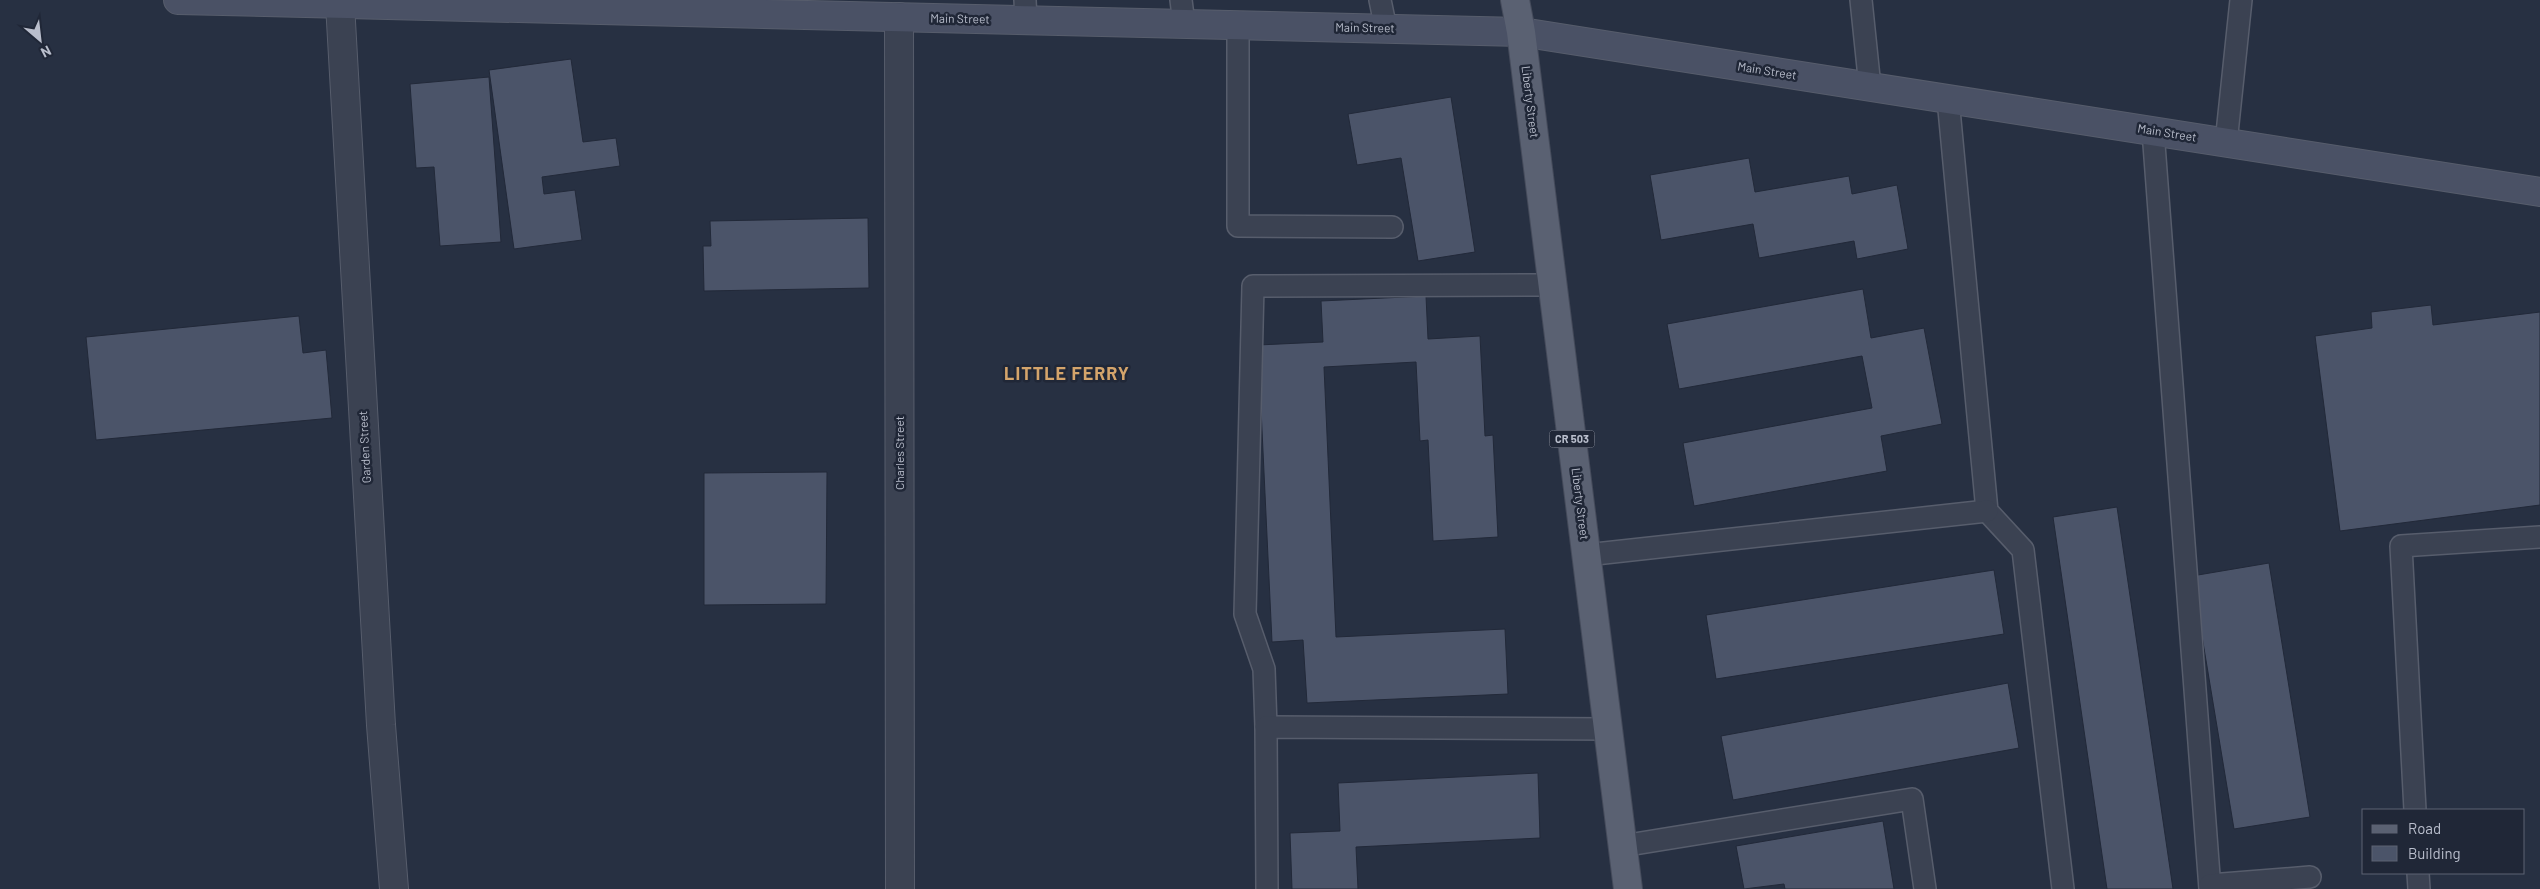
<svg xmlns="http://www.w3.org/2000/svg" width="2540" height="889" font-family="Barlow,sans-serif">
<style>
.building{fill:#4b5469;stroke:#222939}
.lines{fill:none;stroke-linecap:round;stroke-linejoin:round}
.lane-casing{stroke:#575d6c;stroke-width:24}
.street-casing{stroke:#575d6c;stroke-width:30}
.secondary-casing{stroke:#575d6c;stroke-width:30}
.primary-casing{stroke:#454b5b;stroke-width:30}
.lane{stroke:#3b4252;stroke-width:21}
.street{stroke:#3b4252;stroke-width:28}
.secondary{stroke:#4a5165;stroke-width:28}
.primary{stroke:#5a6172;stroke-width:28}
.labels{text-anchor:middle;stroke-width:5;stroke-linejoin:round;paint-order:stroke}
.shield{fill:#202737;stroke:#8b919f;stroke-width:1}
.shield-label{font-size:11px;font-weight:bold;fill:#b9becc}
.street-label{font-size:12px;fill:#b9becc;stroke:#202737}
.district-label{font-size:18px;font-weight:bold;letter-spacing:1px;fill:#d4a46b;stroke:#202737}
</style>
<rect width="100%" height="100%" fill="#273042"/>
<!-- building -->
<g class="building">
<path d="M 571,59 L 583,142 L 616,138 L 620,166 L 542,177 L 544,194 L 575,190 L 582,240 L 514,249 L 489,70 Z"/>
<path d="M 489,77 L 501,242 L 440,246 L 434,167 L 416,168 L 410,84 Z"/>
<path d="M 1451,97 L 1475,252 L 1418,261 L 1401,158 L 1357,165 L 1348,114 Z"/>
<path d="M 1749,158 L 1755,192 L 1849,176 L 1852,194 L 1897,185 L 1908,249 L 1857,259 L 1854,241 L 1759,258 L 1753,224 L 1661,240 L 1650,175 Z"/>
<path d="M 868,218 L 869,288 L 704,291 L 703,246 L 711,246 L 710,221 Z"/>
<path d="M 1863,289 L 1871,338 L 1924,328 L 1942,424 L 1881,436 L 1887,471 L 1694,506 L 1683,443 L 1872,408 L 1862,356 L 1679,389 L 1667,324 Z"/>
<path d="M 1426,296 L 1428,339 L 1480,336 L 1485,436 L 1493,435 L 1498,537 L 1433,541 L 1428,440 L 1420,441 L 1416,362 L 1324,367 L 1336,637 L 1505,629 L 1508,694 L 1307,703 L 1303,640 L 1272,642 L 1258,345 L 1323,342 L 1321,301 Z"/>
<path d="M 2431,305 L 2433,325 L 2540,312 L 2540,505 L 2340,531 L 2315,336 L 2372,328 L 2371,312 Z"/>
<path d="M 299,316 L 303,353 L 326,350 L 332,418 L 96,440 L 86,337 Z"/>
<path d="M 827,472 L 826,604 L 704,605 L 704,473 Z"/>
<path d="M 2117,507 L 2173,889 L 2107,889 L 2053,517 Z"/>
<path d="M 2269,563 L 2310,817 L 2234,829 L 2192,576 Z"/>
<path d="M 1994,570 L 2004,634 L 1716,679 L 1706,615 Z"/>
<path d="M 2008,683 L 2019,748 L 1733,800 L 1721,736 Z"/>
<path d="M 1538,773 L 1540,838 L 1356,847 L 1358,889 L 1292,889 L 1290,833 L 1340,831 L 1338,783 Z"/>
<path d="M 1883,821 L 1894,889 L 1785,889 L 1784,884 L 1744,889 L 1736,846 Z"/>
</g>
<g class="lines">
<!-- lane casing -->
<g class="lane-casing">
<g id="lane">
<path d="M 1025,0 L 1026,20"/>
<path d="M 1181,0 L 1184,24"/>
<path d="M 1380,0 L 1386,29"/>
<path d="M 1861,0 L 1870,87"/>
<path d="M 1238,25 L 1238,226 L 1392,227"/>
<path d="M 1948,99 L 1987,511 L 2023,550 L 2063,889"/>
<path d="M 2153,131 L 2210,889"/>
<path d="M 2226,143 L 2241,0"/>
<path d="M 1586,555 L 1987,511"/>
<path d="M 1266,727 L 1264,669 L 1245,614 L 1253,286 L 1553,285"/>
<path d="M 2415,810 L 2401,546 L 2540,537"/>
<path d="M 1622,846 L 1912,799 L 1925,889"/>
<path d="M 2418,873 L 2419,889"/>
<path d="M 2210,885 L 2310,877"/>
<path d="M 1267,889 L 1266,727 L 1608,729"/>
</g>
</g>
<!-- street casing -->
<g class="street-casing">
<g id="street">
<path d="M 340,4 L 381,725 L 394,889"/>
<path d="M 899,17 L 900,889"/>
</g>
</g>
<!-- secondary casing -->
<g class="secondary-casing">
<path id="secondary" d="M 178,0 L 1521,32 L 2540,192"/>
</g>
<!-- primary casing -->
<g class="primary-casing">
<path id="primary" d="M 1515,0 L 1521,32 L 1628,889"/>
</g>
<!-- lane -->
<use href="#lane" class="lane"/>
<!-- street -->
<use href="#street" class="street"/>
<!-- secondary -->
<use href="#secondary" class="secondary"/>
<!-- primary -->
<use href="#primary" class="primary"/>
</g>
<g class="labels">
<!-- shield labels -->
<rect class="shield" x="1549.5" y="430.5" width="45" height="17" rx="4"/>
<g class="shield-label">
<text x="1572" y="443">CR 503</text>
</g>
<!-- street labels -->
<g class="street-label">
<text transform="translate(960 19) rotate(1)" y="4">Main Street</text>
<text transform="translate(1365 28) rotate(1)" y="4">Main Street</text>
<text transform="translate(1767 71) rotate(9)" y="4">Main Street</text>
<text transform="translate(1530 102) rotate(83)" y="4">Liberty Street</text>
<text transform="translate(2167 133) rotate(9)" y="4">Main Street</text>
<text transform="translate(365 447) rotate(-93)" y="4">Garden Street</text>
<text transform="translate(900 453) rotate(-90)" y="4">Charles Street</text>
<text transform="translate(1580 504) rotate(83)" y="4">Liberty Street</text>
</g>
<!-- district labels -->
<g class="district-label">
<text x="1067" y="380">LITTLE FERRY</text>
</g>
</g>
<!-- legend -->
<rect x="2362" y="809" width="162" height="65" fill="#202737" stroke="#5d6373"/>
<rect x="2372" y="825" width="25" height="8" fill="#5a6172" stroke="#5d6373"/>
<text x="2408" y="834" font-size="15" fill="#b9becc">Road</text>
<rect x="2372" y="846" width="25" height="15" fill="#4b5469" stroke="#5d6373"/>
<text x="2408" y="859" font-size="15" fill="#b9becc">Building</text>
<!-- north arrow -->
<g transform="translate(40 40) rotate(152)" stroke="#202737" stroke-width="4" paint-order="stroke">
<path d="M0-4L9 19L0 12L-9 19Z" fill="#b9becc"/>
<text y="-8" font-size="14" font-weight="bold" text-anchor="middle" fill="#b9becc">N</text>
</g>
</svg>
